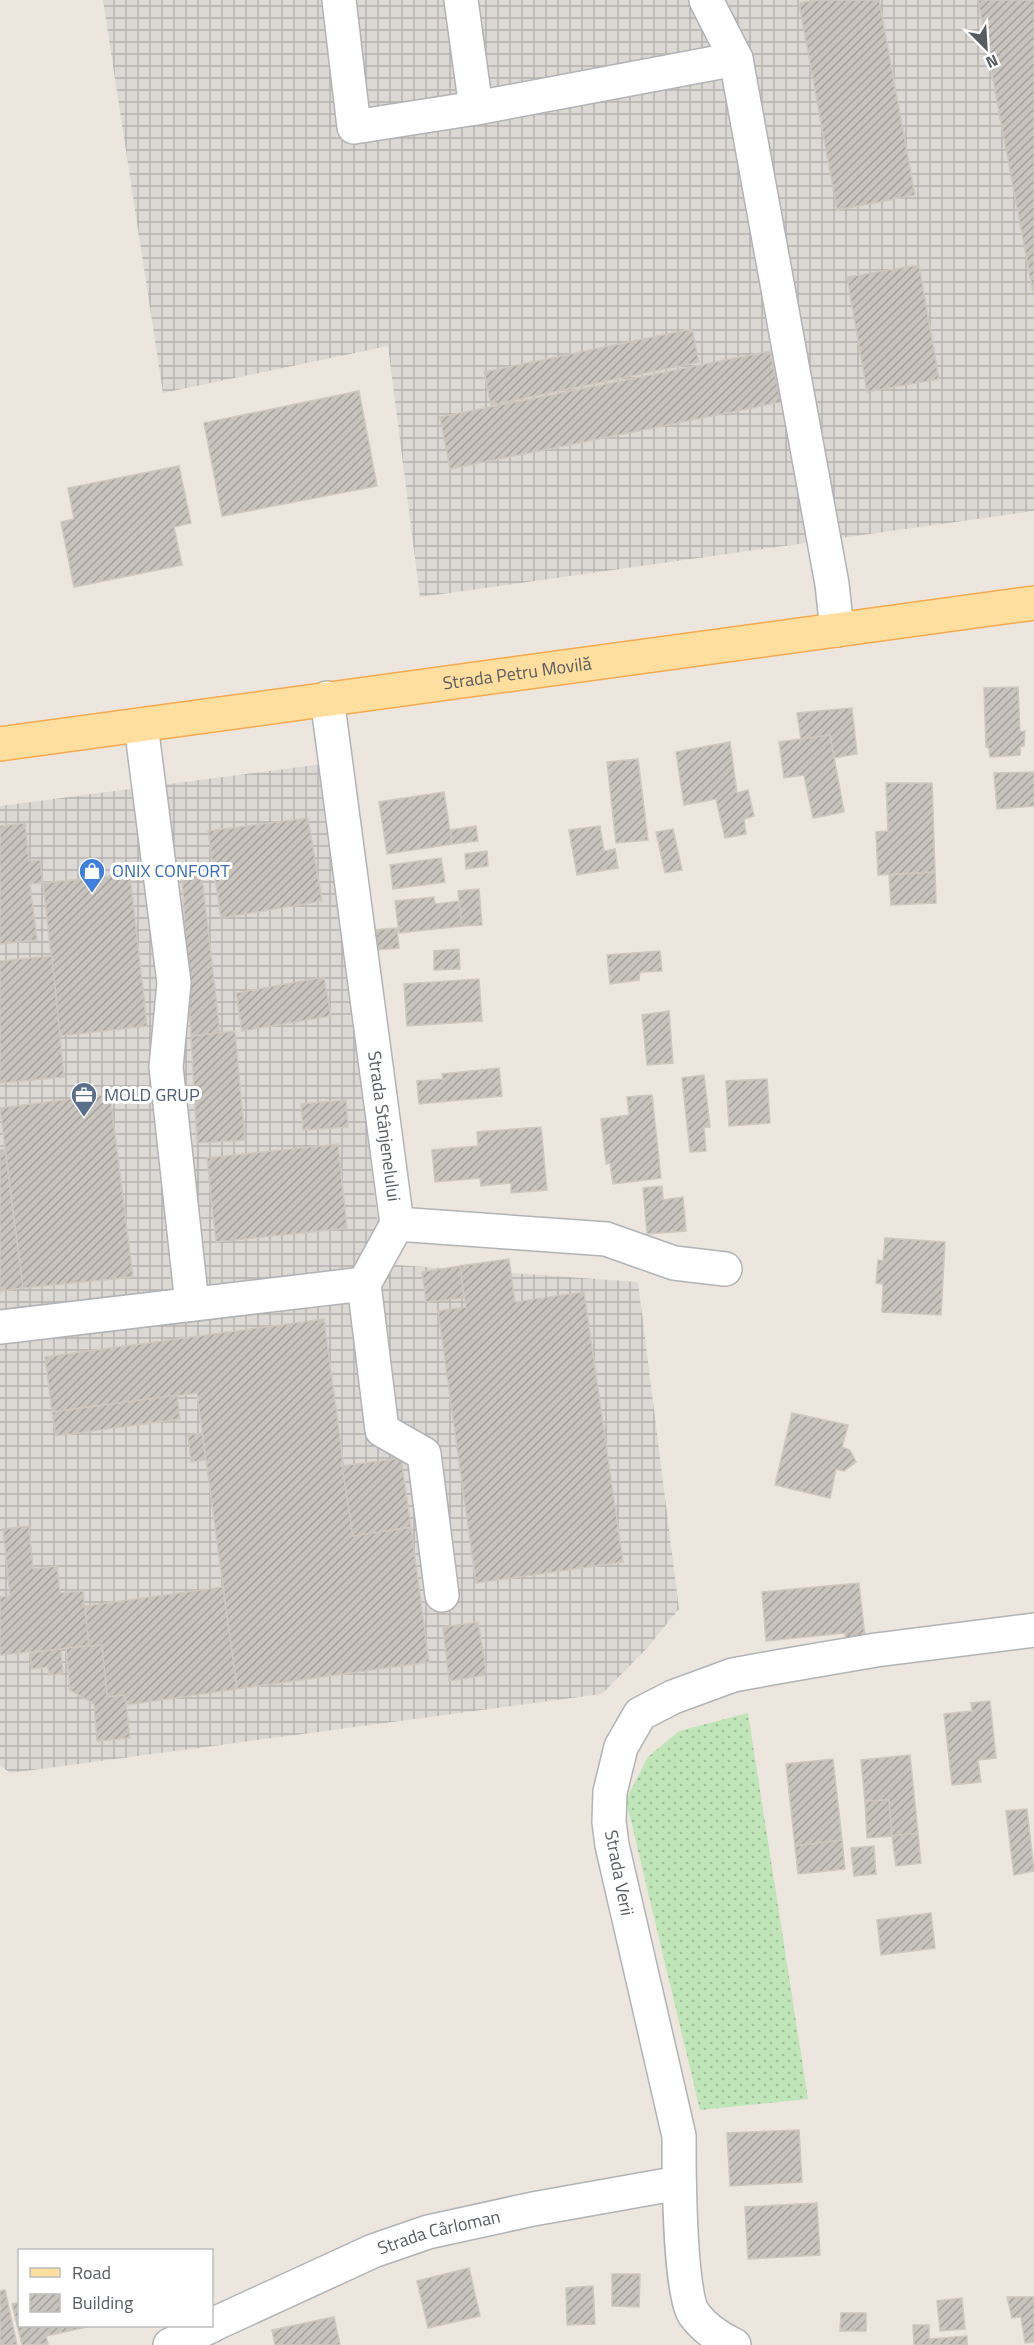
<svg xmlns="http://www.w3.org/2000/svg" width="1034" height="2345" font-family="'Titillium Web',sans-serif">
<style>
.industrial{fill:url(#industrial-grid)}
.garden{fill:url(#garden-dots)}
.building{fill:url(#building-hatch);stroke:#d0c7bd;stroke-width:1.5}
.lines{fill:none;stroke-linecap:round;stroke-linejoin:round}
.minor-casing{stroke:#b0b3b7;stroke-width:36}
.major-casing{stroke:#f7a94c;stroke-width:36}
.minor{stroke:#fff;stroke-width:33}
.major{stroke:#ffdfa0;stroke-width:33}
.labels{text-anchor:middle;stroke-width:6;stroke-linejoin:round;paint-order:stroke}
.street-label{font-size:18px;fill:#575d60;stroke:#fff}
.shop-label{font-size:18px;fill:#366cbe;stroke:#fff;text-anchor:start}
.service-label{font-size:18px;fill:#4e5e75;stroke:#fff;text-anchor:start}
</style>
<defs>
<pattern id="industrial-grid" width="8" height="8" patternUnits="userSpaceOnUse" patternTransform="scale(1.5)"><rect width="8" height="8" fill="#dcd8d3"/><path d="M0 4h8M4 0v8" fill="none" stroke="#b5b2af"/></pattern>
<pattern id="garden-dots" width="8" height="8" patternUnits="userSpaceOnUse" patternTransform="scale(1.5)"><rect width="8" height="8" fill="#c0e5b9"/><path d="M2 2h.1M6 6h.1" fill="none" stroke="#9fbd9a" stroke-width="1.8" stroke-linecap="round"/></pattern>
<pattern id="building-hatch" width="6" height="6" patternUnits="userSpaceOnUse" patternTransform="scale(1.5)"><rect width="6" height="6" fill="#c8c3bd"/><path d="M-1 1l2-2M0 6l6-6M5 7l2-2" fill="none" stroke="#a5a29d"/></pattern>
</defs>
<rect width="100%" height="100%" fill="#ece6de"/>
<!-- industrial -->
<g class="industrial">
<path d="M 103,0 L 1034,0 L 1034,511 L 420,597 L 388,346 L 163,393 Z"/>
<path d="M 323,764 L 383,1264 L 638,1282 L 679,1609 L 647,1648 L 602,1694 L 10,1773 L 0,1765 L 0,806 Z"/>
</g>
<!-- garden -->
<path class="garden" d="M 748,1713 L 808,2099 L 700,2110 L 626,1800 L 648,1757 L 679,1731 Z"/>
<!-- building -->
<g class="building">
<path d="M 816,0 L 879,0 L 915,195 L 837,210 L 799,3 Z"/>
<path d="M 978,0 L 1034,0 L 1034,293 L 1033,293 Z"/>
<path d="M 919,265 L 939,379 L 867,392 L 847,277 Z"/>
<path d="M 692,329 L 699,362 L 491,405 L 484,372 Z"/>
<path d="M 770,351 L 781,402 L 450,469 L 440,417 Z"/>
<path d="M 359,391 L 377,486 L 222,516 L 204,423 Z"/>
<path d="M 179,466 L 191,523 L 174,527 L 182,565 L 74,587 L 61,522 L 74,519 L 68,488 Z"/>
<path d="M 1018,687 L 1020,732 L 1025,731 L 1024,746 L 1020,746 L 1020,755 L 990,757 L 989,748 L 986,747 L 984,688 Z"/>
<path d="M 852,708 L 857,754 L 834,758 L 830,735 L 801,739 L 797,713 Z"/>
<path d="M 830,735 L 844,812 L 813,818 L 804,775 L 784,778 L 779,742 Z"/>
<path d="M 730,742 L 737,793 L 748,790 L 754,816 L 744,819 L 746,834 L 725,838 L 716,799 L 684,805 L 676,752 Z"/>
<path d="M 638,759 L 648,840 L 616,843 L 607,762 Z"/>
<path d="M 1034,772 L 1034,806 L 997,809 L 994,773 Z"/>
<path d="M 886,783 L 932,783 L 935,872 L 878,875 L 876,832 L 888,831 Z"/>
<path d="M 444,792 L 452,844 L 387,854 L 379,802 Z"/>
<path d="M 308,818 L 322,901 L 221,918 L 208,831 Z"/>
<path d="M 25,823 L 29,861 L 40,860 L 43,883 L 30,884 L 37,940 L 0,944 L 0,826 Z"/>
<path d="M 476,826 L 478,841 L 452,844 L 450,830 Z"/>
<path d="M 600,826 L 604,851 L 615,849 L 618,868 L 577,875 L 569,830 Z"/>
<path d="M 673,829 L 682,870 L 665,873 L 656,832 Z"/>
<path d="M 487,851 L 488,866 L 466,869 L 465,854 Z"/>
<path d="M 441,858 L 445,882 L 393,889 L 390,865 Z"/>
<path d="M 935,872 L 936,903 L 891,905 L 889,875 Z"/>
<path d="M 130,874 L 147,1026 L 60,1036 L 43,883 Z"/>
<path d="M 202,876 L 220,1033 L 191,1036 L 182,877 Z"/>
<path d="M 479,889 L 482,925 L 462,926 L 458,891 Z"/>
<path d="M 434,897 L 435,904 L 459,901 L 462,926 L 399,933 L 395,901 Z"/>
<path d="M 397,928 L 399,948 L 375,950 L 373,930 Z"/>
<path d="M 459,949 L 460,969 L 434,970 L 434,951 Z"/>
<path d="M 660,951 L 662,971 L 640,972 L 639,980 L 610,984 L 607,955 Z"/>
<path d="M 52,956 L 64,1077 L 0,1083 L 0,961 Z"/>
<path d="M 324,977 L 331,1016 L 242,1031 L 236,993 Z"/>
<path d="M 479,979 L 482,1021 L 407,1026 L 404,984 Z"/>
<path d="M 669,1011 L 673,1063 L 647,1065 L 642,1015 Z"/>
<path d="M 235,1031 L 245,1140 L 197,1143 L 191,1036 Z"/>
<path d="M 499,1068 L 502,1096 L 419,1104 L 417,1081 L 443,1079 L 442,1074 Z"/>
<path d="M 704,1075 L 710,1127 L 704,1127 L 706,1151 L 690,1152 L 682,1078 Z"/>
<path d="M 767,1079 L 770,1123 L 729,1126 L 726,1081 Z"/>
<path d="M 110,1094 L 133,1277 L 23,1288 L 0,1108 Z"/>
<path d="M 652,1095 L 661,1178 L 613,1184 L 610,1163 L 606,1164 L 601,1119 L 629,1115 L 627,1097 Z"/>
<path d="M 346,1100 L 348,1127 L 303,1130 L 301,1104 Z"/>
<path d="M 541,1127 L 547,1190 L 511,1193 L 511,1183 L 481,1186 L 480,1178 L 435,1182 L 432,1150 L 478,1146 L 477,1132 Z"/>
<path d="M 338,1144 L 347,1228 L 216,1242 L 207,1158 Z"/>
<path d="M 5,1149 L 23,1288 L 0,1291 L 0,1150 Z"/>
<path d="M 662,1186 L 663,1200 L 683,1197 L 686,1231 L 647,1234 L 643,1188 Z"/>
<path d="M 885,1238 L 945,1242 L 941,1315 L 882,1312 L 883,1284 L 876,1283 L 878,1260 L 883,1261 Z"/>
<path d="M 509,1259 L 515,1302 L 584,1292 L 623,1562 L 476,1583 L 438,1311 L 466,1307 L 460,1266 Z"/>
<path d="M 460,1266 L 464,1298 L 426,1302 L 422,1272 Z"/>
<path d="M 324,1319 L 353,1536 L 411,1527 L 429,1662 L 237,1689 L 197,1393 L 52,1412 L 45,1357 Z"/>
<path d="M 177,1395 L 180,1419 L 56,1436 L 52,1412 Z"/>
<path d="M 792,1413 L 848,1425 L 842,1447 L 850,1450 L 856,1462 L 844,1471 L 836,1469 L 830,1498 L 775,1485 Z"/>
<path d="M 202,1433 L 206,1460 L 191,1462 L 188,1435 Z"/>
<path d="M 401,1458 L 411,1527 L 353,1536 L 342,1466 Z"/>
<path d="M 29,1526 L 33,1569 L 57,1566 L 60,1593 L 83,1591 L 89,1646 L 0,1655 L 0,1597 L 10,1596 L 3,1529 Z"/>
<path d="M 859,1583 L 865,1637 L 846,1639 L 845,1633 L 766,1641 L 762,1592 Z"/>
<path d="M 223,1587 L 237,1689 L 126,1705 L 125,1695 L 107,1697 L 102,1645 L 89,1646 L 85,1606 Z"/>
<path d="M 478,1622 L 487,1675 L 449,1681 L 443,1627 Z"/>
<path d="M 102,1645 L 107,1697 L 125,1695 L 130,1738 L 97,1741 L 94,1704 L 70,1690 L 66,1648 Z"/>
<path d="M 61,1649 L 63,1674 L 49,1675 L 48,1667 L 32,1669 L 30,1653 Z"/>
<path d="M 990,1701 L 996,1758 L 978,1760 L 981,1782 L 952,1785 L 944,1714 L 972,1711 L 971,1703 Z"/>
<path d="M 910,1755 L 918,1833 L 892,1836 L 889,1800 L 865,1801 L 861,1760 Z"/>
<path d="M 833,1759 L 842,1840 L 795,1846 L 786,1764 Z"/>
<path d="M 889,1800 L 892,1836 L 867,1838 L 865,1801 Z"/>
<path d="M 1027,1809 L 1034,1871 L 1014,1875 L 1006,1811 Z"/>
<path d="M 918,1833 L 921,1863 L 896,1866 L 892,1836 Z"/>
<path d="M 842,1840 L 845,1869 L 798,1874 L 795,1846 Z"/>
<path d="M 874,1846 L 876,1874 L 854,1876 L 851,1848 Z"/>
<path d="M 931,1913 L 935,1948 L 881,1955 L 877,1920 Z"/>
<path d="M 799,2130 L 802,2182 L 730,2186 L 727,2133 Z"/>
<path d="M 817,2203 L 820,2255 L 748,2259 L 745,2207 Z"/>
<path d="M 469,2268 L 480,2316 L 428,2328 L 417,2281 Z"/>
<path d="M 612,2274 L 640,2274 L 639,2307 L 612,2306 Z"/>
<path d="M 593,2286 L 595,2324 L 567,2325 L 566,2288 Z"/>
<path d="M 5,2290 L 17,2345 L 0,2345 L 0,2291 Z"/>
<path d="M 1007,2297 L 1034,2297 L 1034,2342 L 1025,2343 L 1021,2317 L 1012,2318 Z"/>
<path d="M 962,2298 L 965,2329 L 940,2331 L 937,2301 Z"/>
<path d="M 20,2302 L 20,2326 L 91,2326 L 46,2336 L 48,2344 L 22,2345 L 12,2304 Z"/>
<path d="M 841,2313 L 866,2313 L 866,2331 L 840,2331 Z"/>
<path d="M 334,2317 L 340,2345 L 275,2345 L 272,2330 Z"/>
<path d="M 913,2325 L 929,2325 L 929,2339 L 967,2336 L 967,2345 L 914,2345 Z"/>
</g>
<g class="lines">
<!-- minor casing -->
<g class="minor-casing">
<g id="minor">
<path d="M 339,0 L 354,127 L 476,108 L 736,59"/>
<path d="M 461,0 L 476,108"/>
<path d="M 706,0 L 736,59 L 832,584 L 837,630"/>
<path id="s1" d="M 327,698 L 397,1224 L 606,1239 L 674,1263 L 725,1269"/>
<path d="M 141,725 L 174,983 L 166,1067 L 192,1304"/>
<path d="M 364,1284 L 397,1224"/>
<path d="M 0,1327 L 364,1284 L 382,1430 L 424,1454 L 442,1595"/>
<path id="s2" d="M 212,2325 L 373,2251 L 428,2232 L 533,2209 L 679,2183"/>
<path d="M 170,2345 L 211,2326"/>
<path d="M 734,2345 C 719,2338 704,2328 694,2314 C 679,2294 679,2167 679,2136 L 612,1845 L 609,1822 L 610,1792 L 621,1747 L 640,1714 L 673,1697 L 733,1675 L 777,1667 L 876,1650 L 1034,1630"/>
</g>
</g>
<!-- major casing -->
<g class="major-casing">
<g id="major">
<path id="s3" d="M 0,744 L 1034,603"/>
</g>
</g>
<!-- minor -->
<use href="#minor" class="minor"/>
<!-- major -->
<use href="#major" class="major"/>
</g>
<!-- icons -->
<defs>
<g id="shop-pin" transform="scale(1.35)"><path d="M0 17L-7.5 6A9.5 9.5 0 1 1 7.5 6Z" fill="#3f7fe0" stroke="#fff"/><path d="M-5-2.5h2.3a2.7 3.5 0 0 1 5.4 0H5L5.5 6h-11ZM-1.5-2.5h3a1.5 2.3 0 0 0-3 0Z" fill="#fff"/></g>
<g id="office-pin" transform="scale(1.35)"><path d="M0 17L-7.5 6A9.5 9.5 0 1 1 7.5 6Z" fill="#5c6f8a" stroke="#fff"/><path d="M-6-3h4V-5.5h4V-3h4V5H-6ZM-1-4.5V-3h2v-1.5ZM-6 0V1H6V0Z" fill="#fff"/></g>
</defs>
<g fill-rule="evenodd">
<use href="#shop-pin" x="92" y="871"/>
<use href="#office-pin" x="84" y="1095"/>
</g>
<g class="labels">
<!-- street labels -->
<g class="street-label">
<text dy="6" stroke="none"><textPath href="#s3" startOffset="522">Strada Petru Movilă</textPath></text>
<text dy="6" stroke="none"><textPath href="#s1" startOffset="432">Strada Stânjenelului</textPath></text>
<text transform="translate(619 1873) rotate(79)" y="6">Strada Verii</text>
<text dy="6" stroke="none"><textPath href="#s2" startOffset="246">Strada Cârloman</textPath></text>
</g>
<!-- shop labels -->
<g class="shop-label">
<text x="112" y="877">ONIX CONFORT</text>
</g>
<!-- service labels -->
<g class="service-label">
<text x="104" y="1101">MOLD GRUP</text>
</g>
</g>
<!-- legend -->
<rect x="18" y="2249" width="195" height="78" fill="#ffffff" stroke="#bcbebf" stroke-width="1.5"/>
<rect x="30" y="2268" width="30" height="9" fill="#ffdfa0" stroke="#bcbebf" stroke-width="1.5"/>
<text x="72" y="2279" font-size="18" fill="#575d60">Road</text>
<rect x="30" y="2294" width="30" height="18" fill="url(#building-hatch)" stroke="#bcbebf" stroke-width="1.5"/>
<text x="72" y="2309" font-size="18" fill="#575d60">Building</text>
<!-- north arrow -->
<g transform="translate(986 48) rotate(156)" stroke="#ffffff" stroke-width="4.5" paint-order="stroke">
<path d="M0-4.5L10 22L0 15L-10 22Z" fill="#575d60"/>
<text y="-9" font-size="16" font-weight="bold" text-anchor="middle" fill="#575d60">N</text>
</g>
</svg>
